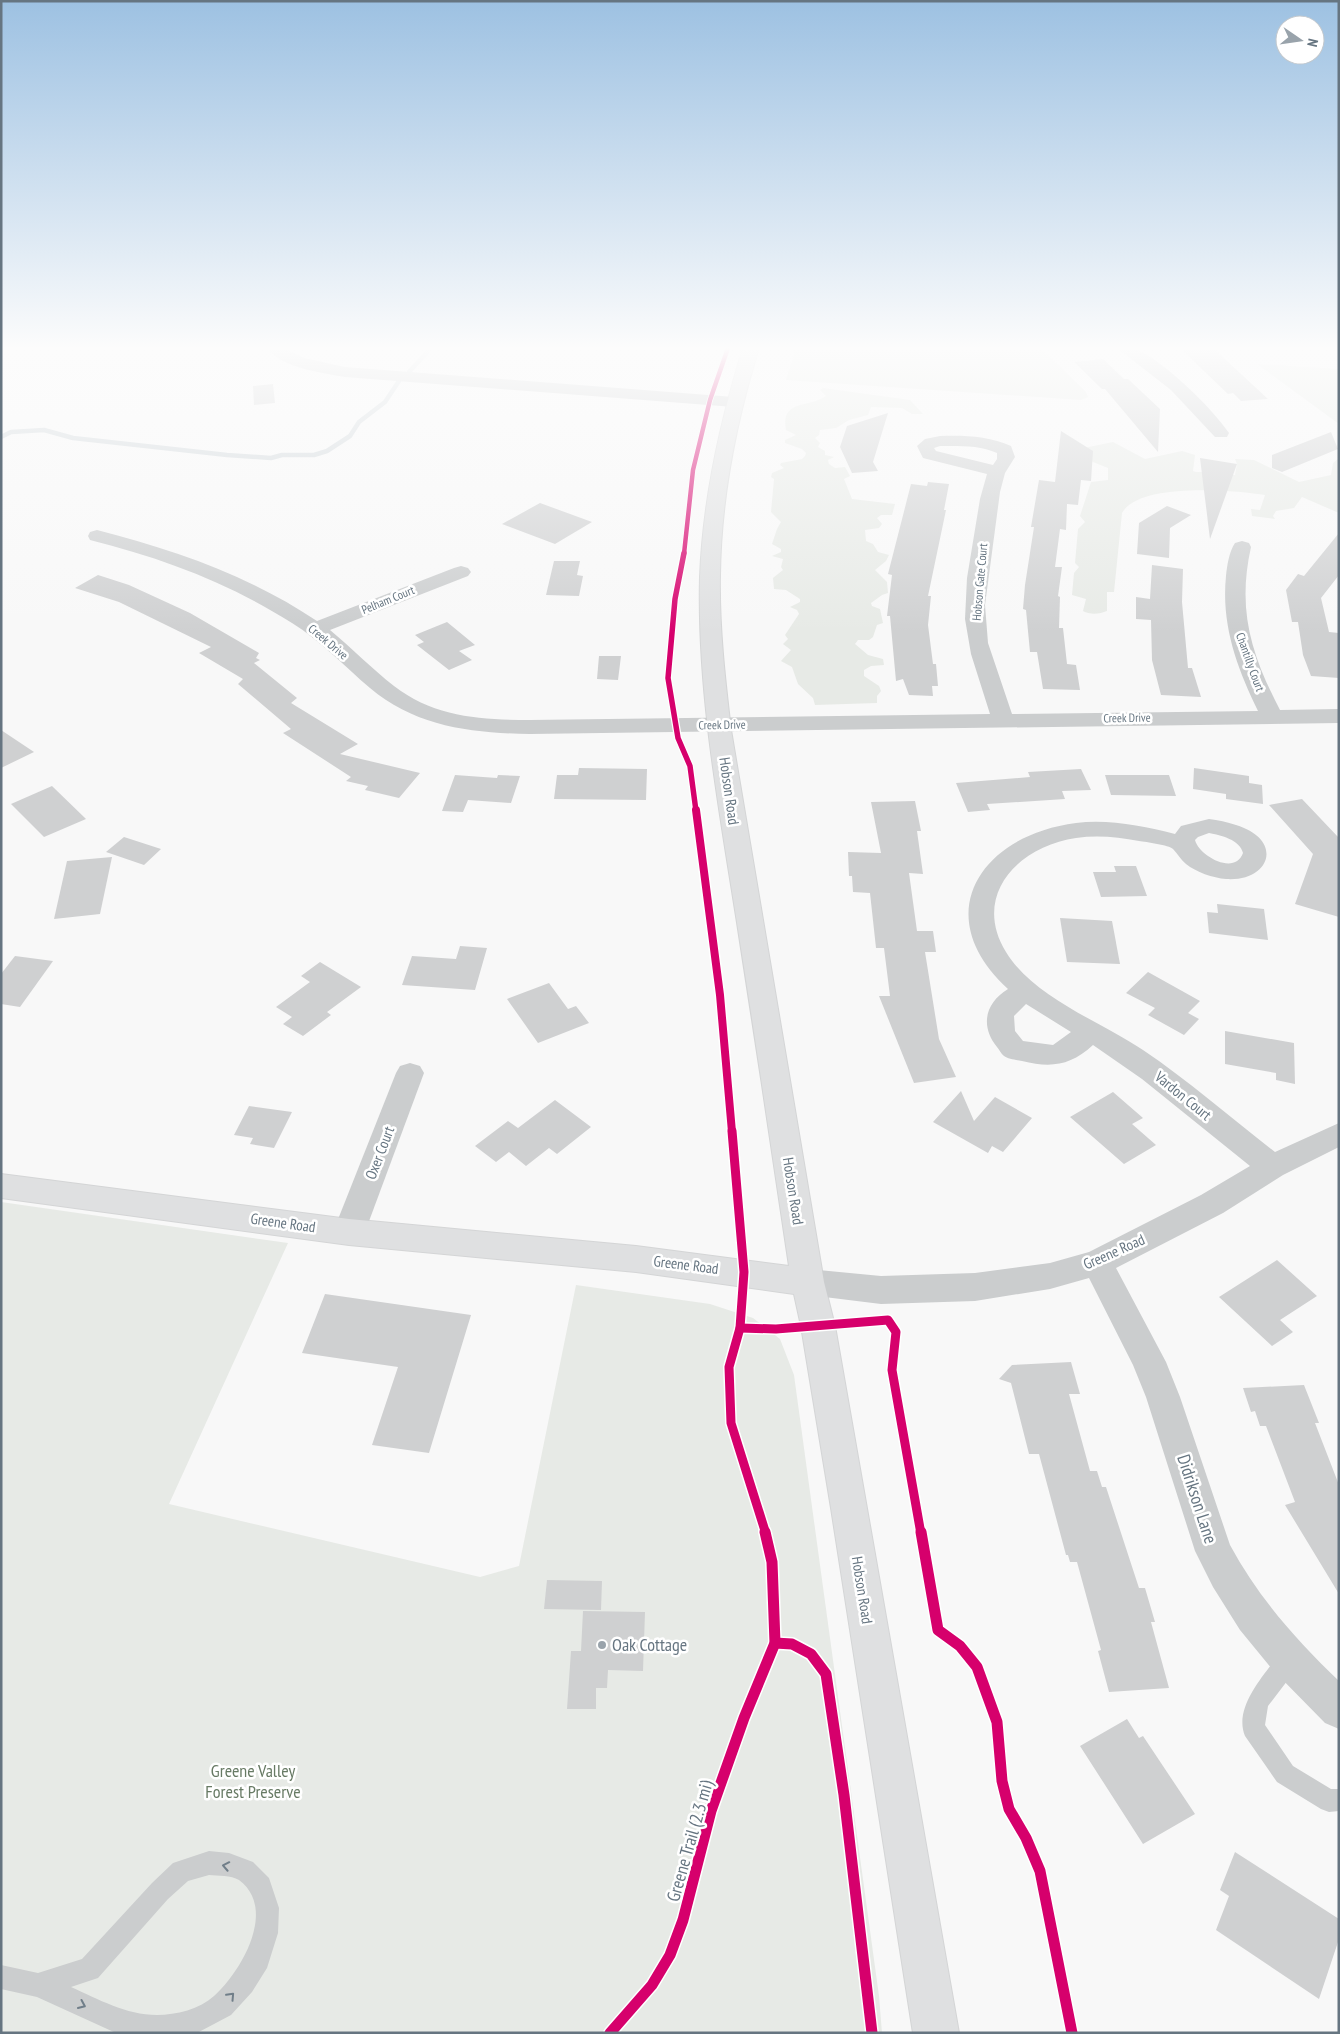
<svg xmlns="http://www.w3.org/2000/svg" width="1340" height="2034" font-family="'PT Sans Narrow',sans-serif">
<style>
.green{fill:#e7eae6}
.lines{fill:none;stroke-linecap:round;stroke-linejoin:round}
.stream{stroke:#cdd4d8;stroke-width:4.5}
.building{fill:#cfd0d1}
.secondary-casing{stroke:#d4d5d6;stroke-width:2}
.lane{fill:#cbcdce;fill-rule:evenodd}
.street{fill:#cbcdce;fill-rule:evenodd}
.secondary{fill:#dfe0e1;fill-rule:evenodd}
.cycleway-far4-casing{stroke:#fff;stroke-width:6}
.cycleway-far3-casing{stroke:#fff;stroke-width:8}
.cycleway-far2-casing{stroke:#fff;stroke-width:11}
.cycleway-far1-casing{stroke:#fff;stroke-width:12}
.cycleway-casing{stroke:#fff;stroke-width:14}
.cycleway-far4{stroke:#d6006c;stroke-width:4.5}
.cycleway-far3{stroke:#d6006c;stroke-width:5.5}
.cycleway-far2{stroke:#d6006c;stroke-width:8}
.cycleway-far1{stroke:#d6006c;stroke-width:9}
.cycleway{stroke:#d6006c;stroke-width:11}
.oneway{stroke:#707e89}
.poi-dot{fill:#99a3ab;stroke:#fff;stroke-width:2}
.labels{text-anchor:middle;stroke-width:5;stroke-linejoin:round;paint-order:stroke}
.far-street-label{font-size:12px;fill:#667581;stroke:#fff}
.street-label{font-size:15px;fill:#667581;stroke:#fff}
.near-street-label{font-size:18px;fill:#667581;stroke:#fff}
.near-poi-label{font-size:18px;fill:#667581;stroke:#fff;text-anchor:start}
.near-park-label{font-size:18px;fill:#677a64;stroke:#fff}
</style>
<rect width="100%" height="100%" fill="#f8f8f8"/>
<!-- green -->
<g class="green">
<path d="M 796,348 L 1041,348 L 1086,392 L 1088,397 L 1081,400 L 786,380 Z"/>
<path d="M 1257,364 L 1339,369 L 1339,424 Z"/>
<path d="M 823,388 L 910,400 L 923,414 L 912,414 L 902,408 L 871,407 L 868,415 L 849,420 L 836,428 L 820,430 L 819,435 L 815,438 L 820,443 L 818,447 L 825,451 L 825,455 L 834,457 L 828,460 L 829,464 L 835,468 L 845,467 L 850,476 L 844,479 L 852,499 L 895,504 L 892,515 L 881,515 L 877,518 L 882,524 L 879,528 L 865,530 L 866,541 L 873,544 L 878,552 L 889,555 L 886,561 L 875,570 L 887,582 L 888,593 L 882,595 L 871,603 L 872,606 L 880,609 L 883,623 L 877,625 L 873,637 L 869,640 L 858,640 L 855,644 L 868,655 L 883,659 L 884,665 L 871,666 L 864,670 L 864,676 L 879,686 L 881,691 L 877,696 L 877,703 L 815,705 L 813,698 L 798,684 L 792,667 L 781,661 L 791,650 L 783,644 L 788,639 L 785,635 L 799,614 L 797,610 L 790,607 L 800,602 L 800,599 L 786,590 L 774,589 L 773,578 L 783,570 L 781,567 L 783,559 L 772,556 L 781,552 L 781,549 L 772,544 L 777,529 L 781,522 L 771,512 L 774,479 L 771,477 L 772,473 L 784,468 L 780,465 L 781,463 L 802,459 L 805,456 L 806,453 L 802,449 L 785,443 L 785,440 L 796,435 L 786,430 C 780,399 810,408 826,396 L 820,390 Z"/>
<path d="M 1113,442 L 1145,459 L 1182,451 L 1195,455 L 1193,471 L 1196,472 L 1215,472 L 1235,475 L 1237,464 L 1235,459 L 1254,460 L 1299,482 L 1331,475 L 1333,463 L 1339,458 L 1339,513 L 1302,497 L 1294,508 L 1276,511 L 1273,516 L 1275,519 L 1252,516 L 1251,509 L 1260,510 L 1265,495 C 1234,490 1139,482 1122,513 L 1114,592 L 1107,592 L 1107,611 C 1100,614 1090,615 1083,611 L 1086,599 L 1072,595 L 1074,573 L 1079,567 L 1075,563 L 1078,529 L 1085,522 L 1080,516 L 1091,482 L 1108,480 L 1108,468 L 1093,462 L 1079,449 Z"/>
<path d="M 1,1202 L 288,1243 L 169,1504 L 480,1577 L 519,1566 L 576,1285 L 710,1304 L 753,1318 L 780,1339 L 794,1375 L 879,1996 L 882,2033 L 1,2033 Z"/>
</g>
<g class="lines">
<!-- stream -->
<g class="stream">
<path d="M 409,372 L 431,348"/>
<path d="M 1,437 L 11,432 L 44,430 L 73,438 L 227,455 L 271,458 L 282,455 L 314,455 L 327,451 L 350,436 L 359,422 L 385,402 L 399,381"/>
</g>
</g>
<!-- building -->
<g class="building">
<path d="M 1180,348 L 1213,348 L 1268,399 L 1241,401 L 1233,393 L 1228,394 Z"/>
<path d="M 1103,359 L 1124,379 L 1128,379 L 1160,409 L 1158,452 L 1105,389 L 1102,389 L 1074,362 Z"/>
<path d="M 273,384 L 275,403 L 254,405 L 253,386 Z"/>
<path d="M 888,413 L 873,462 L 878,471 L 852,473 L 840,447 L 847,426 Z"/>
<path d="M 1061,431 L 1093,451 L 1091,481 L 1081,480 L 1078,505 L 1067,504 L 1066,530 L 1060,529 L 1055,567 L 1062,567 L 1058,596 L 1060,597 L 1059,628 L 1063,628 L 1067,664 L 1076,665 L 1080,690 L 1043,689 L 1037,652 L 1030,652 L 1026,610 L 1023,609 L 1025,585 L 1034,527 L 1031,527 L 1039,480 L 1055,482 Z"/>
<path d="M 1331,432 L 1338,449 L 1282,472 L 1272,468 L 1272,455 Z"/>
<path d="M 1200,458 L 1237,464 L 1210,539 Z"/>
<path d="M 928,482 L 949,484 L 944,510 L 946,510 L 928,596 L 931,596 L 928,625 L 933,664 L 936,664 L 938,686 L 932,686 L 933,696 L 909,695 L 903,679 L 896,681 L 890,616 L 887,616 L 892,575 L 888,574 L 911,484 L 927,486 Z"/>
<path d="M 540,503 L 592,522 L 555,544 L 502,524 Z"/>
<path d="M 1167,506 L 1191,515 L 1170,528 L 1169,558 L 1137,554 L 1139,523 Z"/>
<path d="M 1339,533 L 1339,575 L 1321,598 L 1329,632 L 1339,633 L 1339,678 L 1311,676 L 1303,655 L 1298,622 L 1292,622 L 1286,590 L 1298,574 L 1304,576 Z"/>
<path d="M 554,561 L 580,561 L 577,575 L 583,576 L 579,596 L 546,595 Z"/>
<path d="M 1152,565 L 1183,569 L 1182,602 L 1188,668 L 1192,668 L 1201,697 L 1161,695 L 1152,660 L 1151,620 L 1136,619 L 1136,597 L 1150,599 Z"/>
<path d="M 98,575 L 129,585 L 190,613 L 259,653 L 256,658 L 260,660 L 254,663 L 297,698 L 291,703 L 358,744 L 340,754 L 420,773 L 399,798 L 365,790 L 368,786 L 346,781 L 351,777 L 283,733 L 291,729 L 238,684 L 243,679 L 199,653 L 211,647 L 119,602 L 75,588 Z"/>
<path d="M 447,622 L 475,645 L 459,651 L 472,660 L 449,670 L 417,645 L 424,642 L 415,635 Z"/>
<path d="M 599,656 L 621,656 L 618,680 L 597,679 Z"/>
<path d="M 1,730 L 34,752 L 1,768 Z"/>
<path d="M 579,768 L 647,769 L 646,800 L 554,799 L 557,775 L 578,775 Z"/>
<path d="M 1194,768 L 1249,776 L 1249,783 L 1262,785 L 1263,804 L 1226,799 L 1226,794 L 1193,789 Z"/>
<path d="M 1081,769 L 1091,790 L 1062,791 L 1065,799 L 987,804 L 990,810 L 968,812 L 956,783 L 1030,777 L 1028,772 Z"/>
<path d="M 455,775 L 497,778 L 498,775 L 520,776 L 511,803 L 468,800 L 463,812 L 442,811 Z"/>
<path d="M 1105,775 L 1169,775 L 1176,796 L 1111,795 Z"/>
<path d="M 52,786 L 86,819 L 44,837 L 11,804 Z"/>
<path d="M 1302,799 L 1339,838 L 1339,917 L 1295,904 L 1313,854 L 1269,805 Z"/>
<path d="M 915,801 L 921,831 L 917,831 L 923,874 L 909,873 L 917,931 L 933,931 L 936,952 L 925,952 L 939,1039 L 956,1077 L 914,1083 L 879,996 L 890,996 L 884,948 L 876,948 L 870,893 L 853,892 L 852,876 L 849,876 L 848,852 L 881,853 L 871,802 Z"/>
<path d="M 124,837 L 161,849 L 144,865 L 106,852 Z"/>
<path d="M 112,857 L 100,914 L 54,919 L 67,861 Z"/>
<path d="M 1114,866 L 1136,866 L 1147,896 L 1101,897 L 1093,872 L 1116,872 Z"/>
<path d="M 1217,904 L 1264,909 L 1268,940 L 1209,933 L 1207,912 L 1218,913 Z"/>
<path d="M 1060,918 L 1112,921 L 1120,964 L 1067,962 Z"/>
<path d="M 460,946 L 487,948 L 475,990 L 402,985 L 412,956 L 456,959 Z"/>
<path d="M 15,956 L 53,961 L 20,1007 L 1,1004 L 1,974 Z"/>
<path d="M 320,962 L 361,987 L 327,1012 L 331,1015 L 303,1036 L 283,1024 L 292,1017 L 276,1007 L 310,982 L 301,976 Z"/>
<path d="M 1148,972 L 1200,1001 L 1188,1013 L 1199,1019 L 1184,1035 L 1148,1015 L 1155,1008 L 1126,993 Z"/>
<path d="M 549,983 L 568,1009 L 576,1006 L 589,1023 L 538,1043 L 507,999 Z"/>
<path d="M 1225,1031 L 1294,1043 L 1295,1084 L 1276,1080 L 1276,1073 L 1225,1064 Z"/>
<path d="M 961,1091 L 974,1121 L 995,1097 L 1032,1118 L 1003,1152 L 992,1146 L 988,1153 L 933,1122 Z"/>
<path d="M 1113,1092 L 1143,1118 L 1132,1124 L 1156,1145 L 1124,1164 L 1070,1117 Z"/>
<path d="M 555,1100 L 591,1127 L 557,1154 L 549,1148 L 526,1166 L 509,1152 L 496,1162 L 475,1146 L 508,1121 L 518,1128 Z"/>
<path d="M 249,1106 L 292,1112 L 274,1148 L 250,1144 L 253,1138 L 234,1135 Z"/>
<path d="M 1277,1260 L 1317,1296 L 1280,1320 L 1293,1332 L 1272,1346 L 1219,1297 Z"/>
<path d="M 325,1294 L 471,1315 L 429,1453 L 372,1445 L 398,1367 L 302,1353 Z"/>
<path d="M 1071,1362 L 1080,1394 L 1069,1394 L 1090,1471 L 1097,1471 L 1102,1487 L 1106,1487 L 1139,1588 L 1145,1588 L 1155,1622 L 1151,1622 L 1169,1688 L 1109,1692 L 1098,1651 L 1101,1650 L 1077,1562 L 1070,1562 L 1068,1555 L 1066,1555 L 1039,1454 L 1029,1454 L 1011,1383 L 999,1379 L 1012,1365 Z"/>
<path d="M 1304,1385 L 1319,1423 L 1315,1423 L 1339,1485 L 1339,1594 L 1285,1505 L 1295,1502 L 1266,1426 L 1260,1426 L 1255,1411 L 1251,1412 L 1243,1388 Z"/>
<path d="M 547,1580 L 602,1581 L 601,1610 L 544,1609 Z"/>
<path d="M 583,1611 L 645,1612 L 643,1671 L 608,1670 L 607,1688 L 596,1688 L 596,1709 L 567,1709 L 571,1651 L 581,1651 Z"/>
<path d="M 1127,1719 L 1139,1738 L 1143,1736 L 1195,1814 L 1143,1844 L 1080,1746 Z"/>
<path d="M 1235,1852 L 1339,1919 L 1339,1939 L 1319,1999 L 1216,1930 L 1229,1896 L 1220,1890 Z"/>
</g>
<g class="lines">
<!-- secondary casing -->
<g class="secondary-casing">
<path id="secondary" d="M 743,348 L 759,348 C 736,422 721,497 720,575 C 719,627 725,679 731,730 L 824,1282 L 835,1326 L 959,2033 L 913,2033 L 831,1508 L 801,1326 L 794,1294 L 636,1272 L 349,1245 L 1,1198 L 1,1174 L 349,1219 L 636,1246 L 789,1266 C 772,1154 756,1041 738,929 C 720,813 697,695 700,577 C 703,498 720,422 743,348 Z"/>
</g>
<!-- lane -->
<g class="lane">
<path d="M 1289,1649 L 1297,1652 L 1300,1660 L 1297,1668 L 1268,1706 L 1265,1725 L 1293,1766 L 1331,1789 L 1339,1789 L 1339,1811 L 1329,1812 L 1321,1809 L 1277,1782 L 1245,1736 C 1233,1707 1265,1674 1281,1652 Z"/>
<path d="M 209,1851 L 229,1853 L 253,1862 L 269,1878 L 279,1908 L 278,1933 L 267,1968 L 252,1992 L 231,2015 L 197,2033 L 116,2033 L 37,1997 L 1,1989 L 1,1965 L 38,1973 L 82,1959 L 152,1883 L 173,1863 ZM 209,1875 C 218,1876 231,1875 239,1880 C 278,1909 241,1972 214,1996 C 200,2009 176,2015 157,2015 C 126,2015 98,1999 71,1987 L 98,1978 L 168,1899 L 188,1881 Z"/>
</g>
<!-- street -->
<g class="street">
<path d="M 267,348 L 284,348 L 304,358 L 345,367 L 734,397 L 740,399 L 742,402 L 740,405 L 734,407 L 345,377 C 323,373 281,368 267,348 Z"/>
<path d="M 1117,348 C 1123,348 1131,346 1136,349 C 1165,362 1211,407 1229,433 L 1227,437 L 1215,437 L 1171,390 Z"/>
<path d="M 940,436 C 963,435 989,436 1011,446 L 1015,457 L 1005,473 L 1000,492 L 985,605 L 988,643 L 1012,714 L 1258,711 C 1237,668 1221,625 1226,576 C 1227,566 1229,552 1235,543 L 1242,541 L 1249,543 L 1251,547 C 1237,610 1251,654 1280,710 L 1339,709 L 1339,723 L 530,734 C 472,733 416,727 370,688 C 344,666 321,641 292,623 C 229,583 162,558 90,540 L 88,536 L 90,532 L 97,530 C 175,550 250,576 317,621 L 454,568 L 461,566 L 468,568 L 471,572 L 468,576 L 330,630 C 352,648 372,669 394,686 C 434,717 481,720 530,720 L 990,714 L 971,654 L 965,619 L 967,578 L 980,499 L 987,474 L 923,458 L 917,446 L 925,439 ZM 940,446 C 958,446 980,445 997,453 L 997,459 L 993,465 L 936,451 L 934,448 Z"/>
<path d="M 1209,819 C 1218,820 1227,822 1236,825 C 1285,840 1270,882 1226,879 C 1213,878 1196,872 1186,864 C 1181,860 1178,854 1173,849 C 1169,845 1146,842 1139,841 C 1118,837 1097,835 1076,838 C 1019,846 971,895 1006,952 C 1034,998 1100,1021 1143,1050 C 1189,1081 1231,1118 1275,1152 L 1339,1123 L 1339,1147 L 1283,1175 L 1223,1213 L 1116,1268 L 1166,1362 L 1180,1397 L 1230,1545 C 1258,1597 1296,1640 1339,1681 L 1339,1729 L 1325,1723 L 1272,1669 L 1240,1630 L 1213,1587 L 1195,1551 L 1146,1397 L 1133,1365 L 1089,1278 L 1050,1289 L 975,1301 L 881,1304 L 808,1295 L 797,1292 L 792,1282 L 797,1272 L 808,1269 L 881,1276 L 975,1273 L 1050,1263 L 1089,1252 L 1201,1195 L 1250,1166 L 1142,1079 L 1093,1045 C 1070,1066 1051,1068 1022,1061 C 1017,1060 1008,1059 1004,1056 C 1001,1054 999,1049 997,1047 C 980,1026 985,1003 1008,989 C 927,915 981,835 1076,823 C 1109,819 1143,826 1175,834 L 1181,826 ZM 1209,833 C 1221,835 1240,840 1243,853 C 1235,876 1199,856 1195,840 L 1198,837 ZM 1026,1004 L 1071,1032 L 1053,1045 L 1023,1041 L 1015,1031 L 1014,1016 Z"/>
<path d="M 410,1063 L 420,1066 L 424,1073 L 365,1232 L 360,1241 L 349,1245 L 338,1241 L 333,1232 L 396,1073 L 400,1066 Z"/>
</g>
<!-- secondary -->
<use href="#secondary" class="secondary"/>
<!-- cycleway-far4 casing -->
<g class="cycleway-far4-casing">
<path id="cycleway-far4" d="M 684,554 L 693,470 L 710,400 L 728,348"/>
</g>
<!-- cycleway-far3 casing -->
<g class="cycleway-far3-casing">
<path id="cycleway-far3" d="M 684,553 L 675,599 L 668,678 L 678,738 L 690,766 L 696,811"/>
</g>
<!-- cycleway-far2 casing -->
<g class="cycleway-far2-casing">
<path id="cycleway-far2" d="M 696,810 L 720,995 L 732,1132"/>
</g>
<!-- cycleway-far1 casing -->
<g class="cycleway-far1-casing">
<g id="cycleway-far1">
<path d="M 732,1131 L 744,1272 L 740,1328 L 729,1367 L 731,1423 L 766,1534"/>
<path d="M 740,1328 L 776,1329 L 888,1320 L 896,1332 L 892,1370 L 921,1534"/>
</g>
</g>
<!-- cycleway casing -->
<g class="cycleway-casing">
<g id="cycleway">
<path d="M 921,1532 L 938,1630 L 960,1646 L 977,1667 L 997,1722 L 1002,1781 L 1009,1809 L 1026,1838 L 1040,1871 L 1072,2033"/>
<path d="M 775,1643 L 792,1644 L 811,1654 L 826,1674 L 844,1795 L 872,2033"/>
<path d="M 610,2033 L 652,1985 L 670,1955 L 683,1920 L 711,1811 L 744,1718 L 775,1643 L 772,1562 L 765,1532"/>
</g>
</g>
<!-- cycleway-far4 -->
<use href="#cycleway-far4" class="cycleway-far4"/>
<!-- cycleway-far3 -->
<use href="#cycleway-far3" class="cycleway-far3"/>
<!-- cycleway-far2 -->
<use href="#cycleway-far2" class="cycleway-far2"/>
<!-- cycleway-far1 -->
<use href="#cycleway-far1" class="cycleway-far1"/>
<!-- cycleway -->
<use href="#cycleway" class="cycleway"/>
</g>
<!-- one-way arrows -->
<defs><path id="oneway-chevron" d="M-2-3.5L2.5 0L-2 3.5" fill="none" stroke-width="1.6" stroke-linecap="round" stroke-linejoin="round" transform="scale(1.25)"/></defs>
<g class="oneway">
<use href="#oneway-chevron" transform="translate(226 1866) rotate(-169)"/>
<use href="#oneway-chevron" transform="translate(231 1996) rotate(-47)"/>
<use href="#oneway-chevron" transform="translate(82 2005) rotate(24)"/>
</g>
<!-- sky -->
<linearGradient id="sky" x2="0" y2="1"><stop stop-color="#9dc1e2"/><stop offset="0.55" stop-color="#fcfcfc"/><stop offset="1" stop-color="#fcfcfc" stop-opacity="0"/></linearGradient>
<rect width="1340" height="633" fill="url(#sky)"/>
<!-- markers -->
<circle class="poi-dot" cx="602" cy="1645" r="5"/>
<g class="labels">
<!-- far-street labels -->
<g class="far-street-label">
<text transform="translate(980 582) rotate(-85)" y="4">Hobson Gate Court</text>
<text transform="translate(388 600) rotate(-22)" y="4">Pelham Court</text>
<text transform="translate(328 642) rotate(40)" y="4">Creek Drive</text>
<text transform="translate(1250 662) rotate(70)" y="4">Chantilly Court</text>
<text transform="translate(1127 718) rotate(-1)" y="4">Creek Drive</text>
<text transform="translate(722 725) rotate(-1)" y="4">Creek Drive</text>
</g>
<!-- street labels -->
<g class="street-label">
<text transform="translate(729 791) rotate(82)" y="5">Hobson Road</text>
<text transform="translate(1183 1096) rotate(39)" y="5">Vardon Court</text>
<text transform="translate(380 1153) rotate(-69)" y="5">Oxer Court</text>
<text transform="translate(793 1191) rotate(81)" y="5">Hobson Road</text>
<text transform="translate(283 1223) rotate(8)" y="5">Greene Road</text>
<text transform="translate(1114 1252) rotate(-24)" y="5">Greene Road</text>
<text transform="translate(686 1265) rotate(7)" y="5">Greene Road</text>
<text transform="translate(862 1590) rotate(81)" y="5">Hobson Road</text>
</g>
<!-- near-street labels -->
<g class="near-street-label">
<text transform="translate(1197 1499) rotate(72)" y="6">Didrikson Lane</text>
<text transform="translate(690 1841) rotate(-74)" y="6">Greene Trail (2.3 mi)</text>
</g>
<!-- near-poi labels -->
<g class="near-poi-label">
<text x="612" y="1651">Oak Cottage</text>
</g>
<!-- near-park labels -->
<g class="near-park-label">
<text x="253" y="1777">Greene Valley<tspan x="253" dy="21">Forest Preserve</tspan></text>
</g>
</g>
<!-- border -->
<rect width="1340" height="2034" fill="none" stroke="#667581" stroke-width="5"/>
<!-- north arrow -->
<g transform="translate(1300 40) rotate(103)"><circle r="24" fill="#ffffff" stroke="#c2c8cd"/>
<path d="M0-4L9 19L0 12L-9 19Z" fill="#99a3ab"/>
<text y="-8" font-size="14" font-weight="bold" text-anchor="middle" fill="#667581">N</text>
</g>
</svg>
